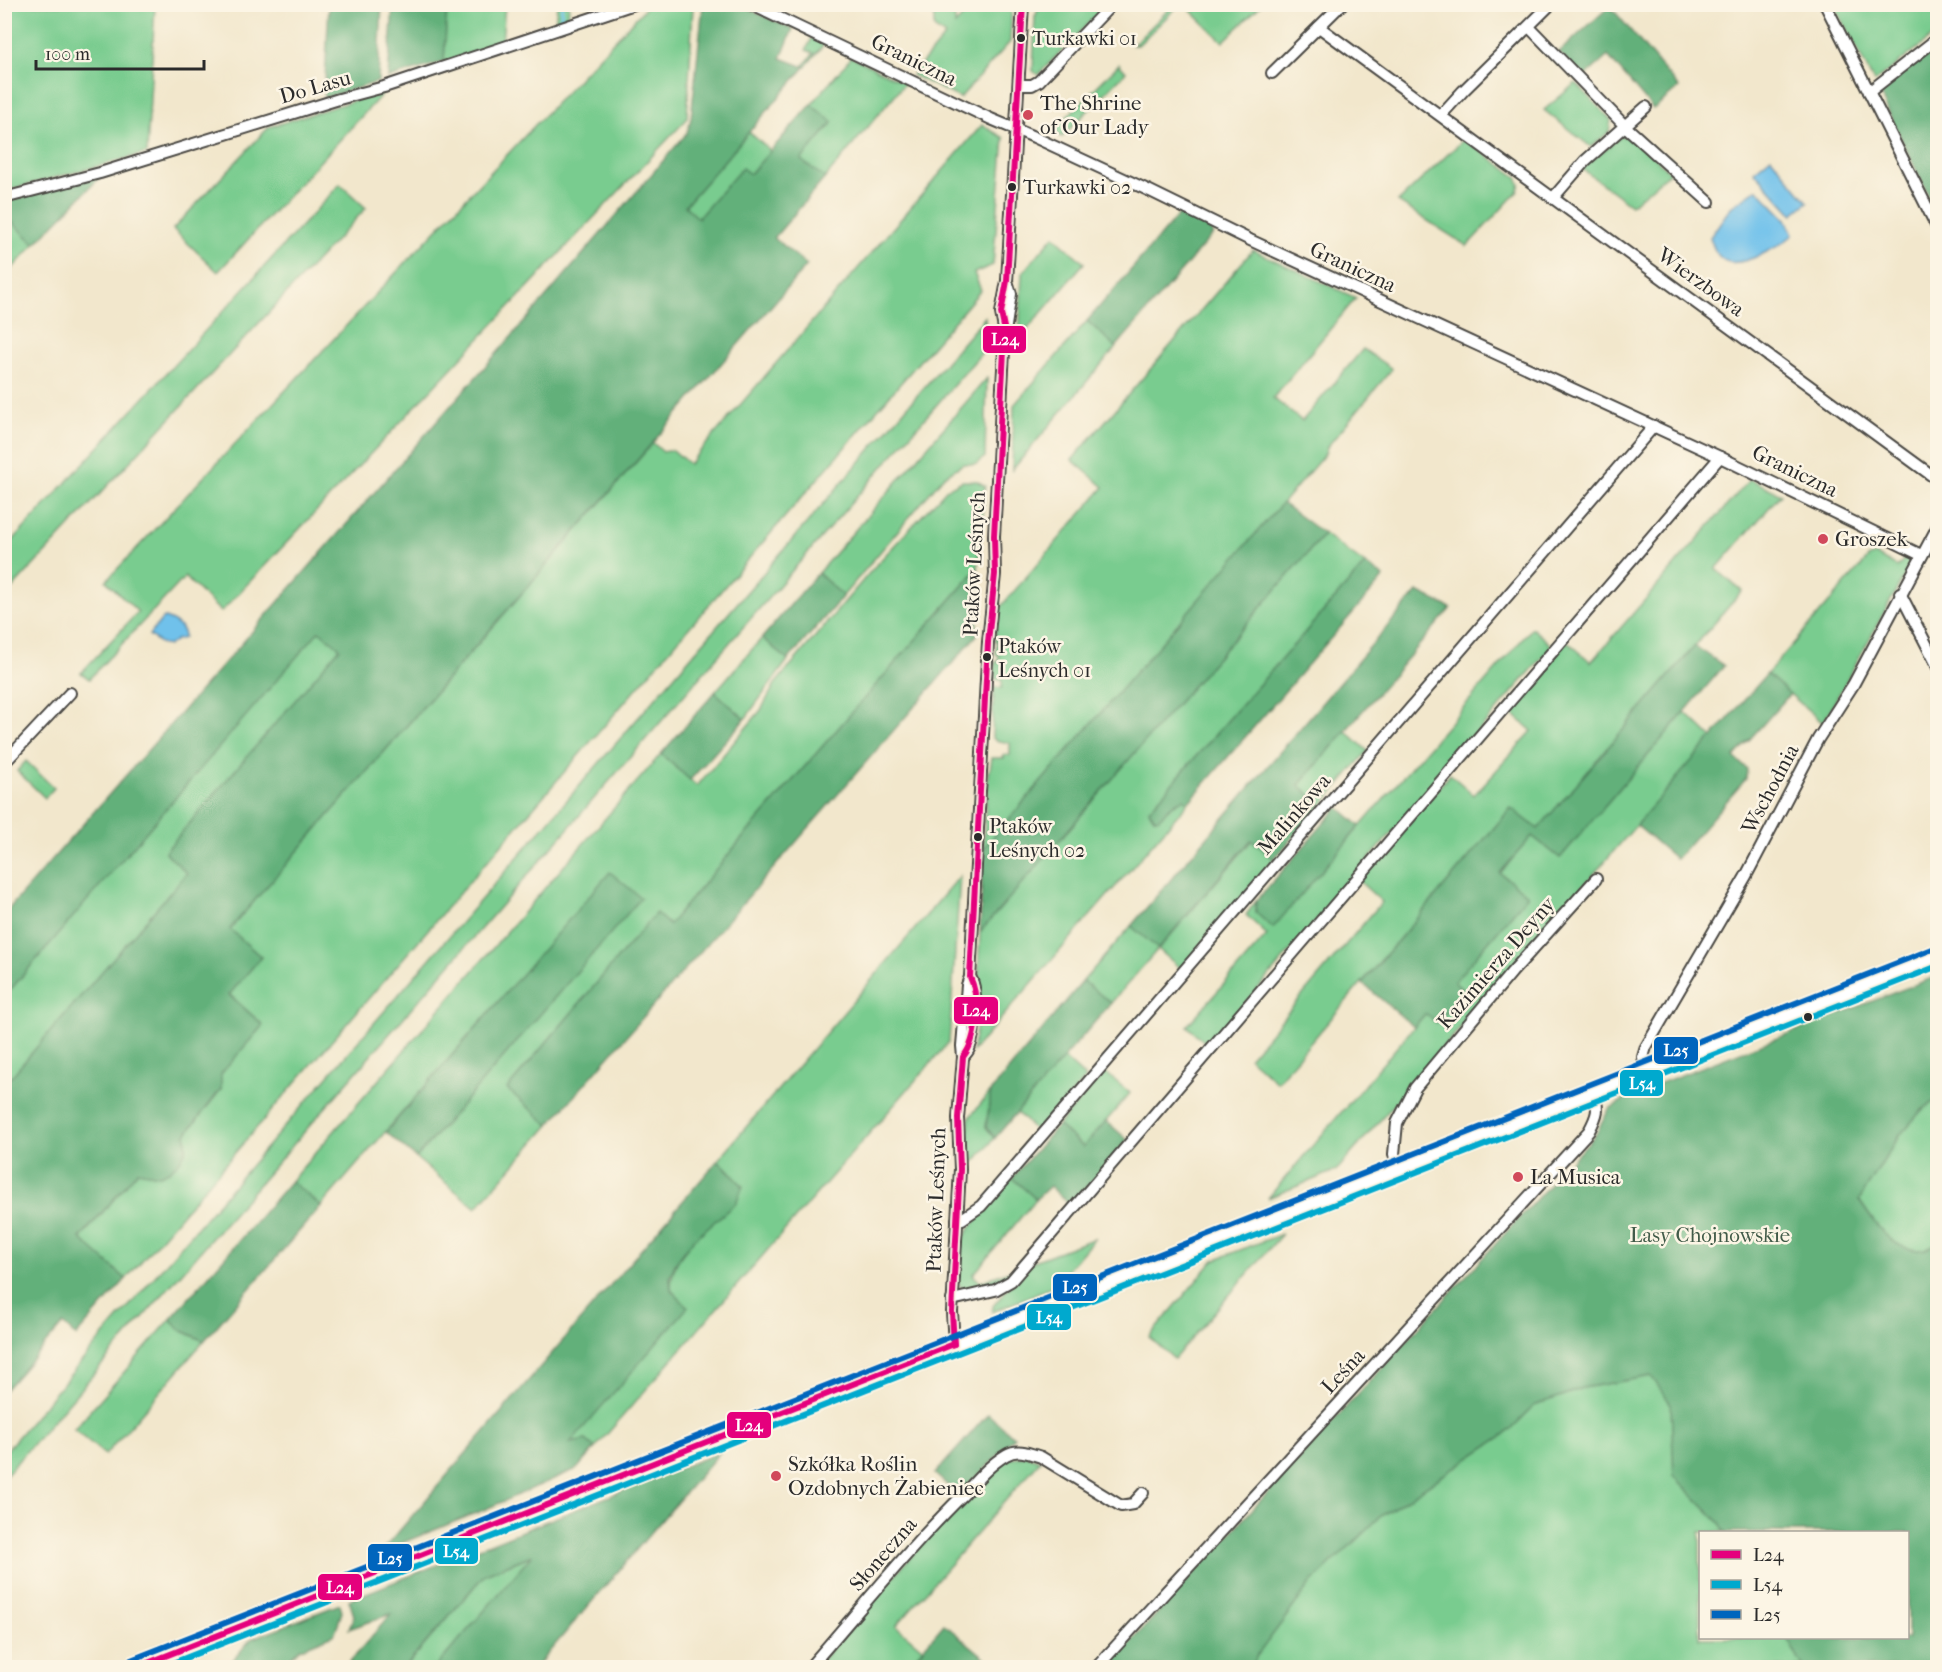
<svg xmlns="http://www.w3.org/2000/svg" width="1942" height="1672" font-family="'IM FELL French Canon',serif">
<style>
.green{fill:#79cc8f;stroke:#527c5d;stroke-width:1.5}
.forest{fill:#62b07a;stroke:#466e52;stroke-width:1.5}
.water{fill:#6fc1eb;stroke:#4d768b;stroke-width:1.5}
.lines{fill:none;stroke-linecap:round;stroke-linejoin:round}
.stream{stroke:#6fc1eb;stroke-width:3}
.minor-casing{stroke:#494743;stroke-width:14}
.primary-casing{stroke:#494743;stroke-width:20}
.minor{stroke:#fff;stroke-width:10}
.primary{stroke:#fff;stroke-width:16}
.bus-1-casing{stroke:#fcf5e5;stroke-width:10}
.bus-2-casing{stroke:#fcf5e5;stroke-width:10}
.bus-3-casing{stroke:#fcf5e5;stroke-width:10}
.bus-1{stroke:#e5007d;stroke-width:6}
.bus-2{stroke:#00a9ce;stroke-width:6}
.bus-3{stroke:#0065bd;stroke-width:6}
.bus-dot{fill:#2b2b2b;stroke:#fcf5e5;stroke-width:2}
.poi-dot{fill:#d1495b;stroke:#fcf5e5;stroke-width:2}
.labels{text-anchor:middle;stroke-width:5;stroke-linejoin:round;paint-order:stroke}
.bus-label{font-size:20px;fill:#2b2b2b;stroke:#fcf5e5;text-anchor:start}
.street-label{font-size:21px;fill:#2b2b2b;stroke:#fcf5e5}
.poi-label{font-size:21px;fill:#2b2b2b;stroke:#fcf5e5;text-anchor:start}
.park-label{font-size:21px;fill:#425b49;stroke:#fcf5e5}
.line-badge{stroke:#fcf5e5;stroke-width:2}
.badge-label{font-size:16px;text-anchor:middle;font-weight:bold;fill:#fff}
</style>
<rect width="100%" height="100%" fill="#fcf5e5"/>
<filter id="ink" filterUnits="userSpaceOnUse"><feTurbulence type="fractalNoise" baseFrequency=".0167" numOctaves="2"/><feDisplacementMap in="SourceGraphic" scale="12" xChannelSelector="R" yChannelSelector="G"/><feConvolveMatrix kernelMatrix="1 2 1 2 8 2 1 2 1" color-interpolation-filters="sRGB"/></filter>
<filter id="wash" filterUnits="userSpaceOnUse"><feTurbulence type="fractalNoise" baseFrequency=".008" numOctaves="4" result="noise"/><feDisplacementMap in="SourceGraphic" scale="24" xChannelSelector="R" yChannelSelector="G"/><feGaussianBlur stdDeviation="1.35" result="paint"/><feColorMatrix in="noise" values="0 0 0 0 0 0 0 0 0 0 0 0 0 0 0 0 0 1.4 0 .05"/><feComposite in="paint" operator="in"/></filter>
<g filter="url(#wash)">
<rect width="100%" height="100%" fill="#f2e7cc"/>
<!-- green -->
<g class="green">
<path d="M 4,5 L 155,5 L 147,153 L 5,191 Z"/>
<path d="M 447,5 L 505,5 L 502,43 L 444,62 Z"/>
<path d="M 557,5 L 569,5 L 568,21 L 555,26 Z"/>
<path d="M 648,5 L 693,5 L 687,119 L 221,612 L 185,577 L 89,679 L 81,673 L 138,612 L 106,581 Z"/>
<path d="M 894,5 L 955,5 L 955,25 L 973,5 L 1012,5 L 1010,42 L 960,98 L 912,75 L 945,36 L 934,28 L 934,11 L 918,11 Z"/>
<path d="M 1038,5 L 1106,5 L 1038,75 L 1033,71 L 1035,16 L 1037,13 Z"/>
<path d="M 1173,5 L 1179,5 L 1138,45 L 1133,45 Z"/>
<path d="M 1185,5 L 1261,5 L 1223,42 Z"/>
<path d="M 1834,5 L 1937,5 L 1937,33 L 1874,82 Z"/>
<path d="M 812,38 L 825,43 L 805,67 L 803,66 L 814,53 L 806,50 Z"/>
<path d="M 850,56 L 905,83 L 825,178 L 800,160 L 833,122 L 811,105 L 849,60 Z"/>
<path d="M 1119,64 L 1126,72 L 1062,137 L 1052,132 Z"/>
<path d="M 1576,83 L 1611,120 L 1609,132 L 1591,147 L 1544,110 Z"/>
<path d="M 385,91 L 218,272 L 173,229 L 269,127 Z"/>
<path d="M 982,125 L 1004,138 L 993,265 L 974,273 L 981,290 L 126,1279 L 80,1239 L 138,1171 L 160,1175 L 186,1150 L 186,1134 L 221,1089 L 220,1074 L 263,1025 L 229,994 L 261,957 L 230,929 L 653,443 L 663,452 L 673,450 L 689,464 Z"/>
<path d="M 749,132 L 771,151 L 750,175 L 742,169 L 698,218 L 685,206 Z"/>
<path d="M 1621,136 L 1632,137 L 1670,172 L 1631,205 L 1582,169 Z"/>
<path d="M 1464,139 L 1517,177 L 1520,184 L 1517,192 L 1467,246 L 1398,202 Z"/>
<path d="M 340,184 L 366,208 L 5,596 L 5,549 Z"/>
<path d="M 11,221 L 35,244 L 5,276 L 4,227 Z"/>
<path d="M 1054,236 L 1084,263 L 1019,339 L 1022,273 Z"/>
<path d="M 1253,250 L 1356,298 L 1273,398 L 1302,421 L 1363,349 L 1392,369 L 1327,447 L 1325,454 L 983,849 L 988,771 L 990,770 L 992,758 L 1004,758 L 1004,755 L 1010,755 L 1010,743 L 995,740 L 992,737 L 994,687 L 1002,688 L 1002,680 L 994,679 L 995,662 L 998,662 L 999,655 L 996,654 L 997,642 L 995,642 L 997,611 L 1104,487 L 1072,460 Z"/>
<path d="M 985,317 L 986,348 L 5,1476 L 5,1452 L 92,1349 Z"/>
<path d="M 1087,321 L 1116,347 L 1012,470 L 1014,405 Z"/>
<path d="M 987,378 L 985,457 L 976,464 L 963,464 L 944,476 L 843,596 L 818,573 Z"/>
<path d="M 1750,479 L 1781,494 L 1716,569 L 1742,591 L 1538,829 L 1511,808 L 1277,1082 L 1249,1058 L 1382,902 L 1359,881 L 1450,774 L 1474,795 L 1532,731 L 1507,709 L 1567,641 L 1591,662 Z"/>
<path d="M 962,481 L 977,481 L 985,486 L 978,568 L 739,842 L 669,925 L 656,913 L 507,1089 L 549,1125 L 476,1208 L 416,1158 L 640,898 L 610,873 L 321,1206 L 291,1181 L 661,754 L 697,786 L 761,710 L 775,684 L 876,565 L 947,489 Z"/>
<path d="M 1324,534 L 1365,564 L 1149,810 L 1154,818 C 1166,816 1171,802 1184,799 L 1188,803 L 972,1052 L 976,1030 L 980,932 Z"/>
<path d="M 1876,555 L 1897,567 L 1906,557 L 1913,560 L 1823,723 L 1767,674 L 1869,557 Z"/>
<path d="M 1532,628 L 1552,646 L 1209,1046 L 1187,1026 L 1267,935 L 1246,915 L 1256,901 L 1256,913 L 1273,927 Z"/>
<path d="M 319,630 L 341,648 L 165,852 L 188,872 L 5,1084 L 5,996 Z"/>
<path d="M 762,638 L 788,660 L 745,719 L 715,692 Z"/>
<path d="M 1685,712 L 1712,738 L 1337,1170 L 1268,1198 L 1425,1014 L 1465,991 L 1453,982 L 1528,895 L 1500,873 L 1532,836 L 1560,858 Z"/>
<path d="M 1346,731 L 1368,751 L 1322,805 L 1299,785 Z"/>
<path d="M 26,761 L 54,788 L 45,798 L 17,771 Z"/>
<path d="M 1252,840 L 1274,859 L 1181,969 L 1158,949 L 1111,1003 L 1083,981 L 1131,926 L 1159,949 Z"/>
<path d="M 960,876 L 949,1042 L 595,1448 L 586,1440 L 569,1444 L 687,1307 L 671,1290 C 669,1251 709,1226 736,1203 L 733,1174 L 718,1160 Z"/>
<path d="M 1064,1058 L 1086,1078 L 1038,1133 L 1016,1112 Z"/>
<path d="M 1105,1072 L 1130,1093 L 1084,1147 L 1058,1125 Z"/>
<path d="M 991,1091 L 986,1127 L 995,1138 L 966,1171 L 969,1118 Z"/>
<path d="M 1937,1099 L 1937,1243 C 1932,1246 1925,1250 1920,1250 C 1891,1251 1873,1221 1859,1200 L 1899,1136 L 1922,1110 Z"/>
<path d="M 1012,1178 L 1036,1199 L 973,1275 L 980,1282 L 1017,1268 L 1010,1277 L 970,1291 L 962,1289 L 958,1282 L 962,1241 C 967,1230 973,1224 981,1215 C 992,1203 1002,1190 1012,1178 Z"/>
<path d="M 1282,1234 L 1174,1359 L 1149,1337 L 1214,1260 Z"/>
<path d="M 1095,1238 L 1054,1286 L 992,1312 L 993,1306 L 1029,1263 Z"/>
<path d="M 170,1320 L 181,1330 L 204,1341 L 105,1455 L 74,1429 Z"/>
<path d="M 1652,1376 L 1671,1404 L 1674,1476 L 1720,1523 L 1725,1532 L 1700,1532 L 1700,1638 L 1787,1638 L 1803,1667 L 1253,1668 L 1256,1657 L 1311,1583 L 1381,1516 L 1507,1433 L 1534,1406 L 1583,1388 Z"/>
<path d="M 1026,1455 L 1040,1461 L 896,1626 L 923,1649 L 907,1667 L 815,1668 L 953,1508 L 1004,1460 Z"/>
<path d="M 533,1555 L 436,1667 L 405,1668 L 485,1574 Z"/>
</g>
<!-- forest -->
<g class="forest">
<path d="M 329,5 L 382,5 L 378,82 L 324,98 Z"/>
<path d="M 393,5 L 447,5 L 444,62 L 388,78 Z"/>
<path d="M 703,5 L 739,5 L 793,29 L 781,58 L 805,67 L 685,206 L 698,218 L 742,168 L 750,174 L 811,105 L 833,122 L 801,160 L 825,178 L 774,238 L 807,265 L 230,929 L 261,957 L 229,995 L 263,1025 L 221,1074 L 221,1089 L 186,1134 L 186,1150 L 180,1161 L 169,1171 L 160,1175 L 138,1171 L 80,1238 L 126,1279 L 76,1336 L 63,1324 L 5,1390 L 5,1084 L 187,873 L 165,852 L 340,648 L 319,631 L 5,996 L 5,913 L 547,296 L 687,133 L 691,118 Z"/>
<path d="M 1610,6 L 1679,88 L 1653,109 L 1608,56 L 1583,78 L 1559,52 Z"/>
<path d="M 1937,43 L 1937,214 L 1878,90 Z"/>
<path d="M 102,175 L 35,244 L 11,221 L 5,227 L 5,202 Z"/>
<path d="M 1179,214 L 1209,228 L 1213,234 L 1116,347 L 1087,321 Z"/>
<path d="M 1282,503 L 1324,534 L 980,932 L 983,849 Z"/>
<path d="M 1365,564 L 1384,577 L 1188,803 L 1184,799 C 1171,802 1167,812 1158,819 L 1154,818 L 1149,810 Z"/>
<path d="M 978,568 L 977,635 L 549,1125 L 507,1089 L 656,913 L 669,925 L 739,842 Z"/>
<path d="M 818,573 L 843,596 L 788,660 L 762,638 Z"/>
<path d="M 1417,592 L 1451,608 L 1299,785 L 1322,805 L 1274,859 L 1251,840 L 1158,949 L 1131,926 Z"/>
<path d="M 1695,646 L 1724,666 L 1560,858 L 1532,836 L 1500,873 L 1528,895 L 1454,982 L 1465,992 L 1437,1023 L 1425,1014 L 1414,1027 L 1362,983 L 1511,808 L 1538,829 Z"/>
<path d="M 1767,674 L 1790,694 L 1734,757 L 1747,769 L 1746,779 L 1676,859 L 1636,825 Z"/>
<path d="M 715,692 L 745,719 L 690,780 L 661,754 Z"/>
<path d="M 1338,807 L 1360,826 L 1273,928 L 1256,913 L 1256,901 Z"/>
<path d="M 610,872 L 641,898 L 416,1158 L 386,1132 Z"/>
<path d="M 1937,976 L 1937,1099 L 1922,1110 L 1899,1136 L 1859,1200 C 1873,1221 1891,1251 1920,1250 C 1925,1250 1932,1246 1937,1243 L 1937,1667 L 1803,1667 L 1787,1638 L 1908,1638 L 1908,1532 L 1725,1532 L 1720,1523 L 1674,1476 L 1671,1404 L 1651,1376 L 1583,1388 L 1534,1406 L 1507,1433 L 1381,1516 L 1311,1583 L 1256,1657 L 1253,1667 L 1108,1667 L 1596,1134 L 1609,1109 L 1635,1093 Z"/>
<path d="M 1083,981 L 1111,1003 L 995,1138 L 986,1127 L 991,1091 Z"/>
<path d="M 1106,1121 L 1128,1140 L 1071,1206 L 1050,1186 L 1036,1199 L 1012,1178 L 1058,1125 L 1083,1147 Z"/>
<path d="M 718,1160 L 743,1186 L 736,1203 L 692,1241 L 675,1264 L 670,1277 L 671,1290 L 688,1307 L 570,1443 L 586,1440 L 595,1448 L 577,1469 L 479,1512 L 382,1551 Z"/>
<path d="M 291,1181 L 321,1206 L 204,1341 L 181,1330 L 170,1320 Z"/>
<path d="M 988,1414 L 1014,1437 L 992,1462 L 958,1495 L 935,1474 Z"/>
<path d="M 720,1452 L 536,1667 L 436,1667 L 532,1555 L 485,1574 L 405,1667 L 345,1667 L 391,1614 L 349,1629 L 354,1616 L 349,1600 Z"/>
<path d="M 340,1604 L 342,1612 L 334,1635 L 299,1649 L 282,1667 L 227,1667 L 251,1639 Z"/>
<path d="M 944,1624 L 994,1665 L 992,1668 L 907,1667 Z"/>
</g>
<!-- water -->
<g class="water">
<path d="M 1771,157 L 1808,202 L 1793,214 L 1754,171 Z"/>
<path d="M 1757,189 L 1786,219 L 1793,235 C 1780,246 1743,268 1726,261 C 1716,257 1713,246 1710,237 L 1731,207 Z"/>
<path d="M 165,618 C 174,621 184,627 184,638 L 176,640 L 168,646 L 160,643 L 149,635 L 162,619 Z"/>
</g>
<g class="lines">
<!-- stream -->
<path class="stream" d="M 561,20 L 562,4"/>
</g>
</g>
<g filter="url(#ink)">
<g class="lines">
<!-- minor casing -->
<g class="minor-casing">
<g id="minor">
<path d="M 750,4 L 991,119 L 1034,137 L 1150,191 L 1250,240 L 1720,457 L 1921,555"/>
<path d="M 1825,4 L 1938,229"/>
<path d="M 1319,27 L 1938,480"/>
<path d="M 1529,27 L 1625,126 L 1709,202"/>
<path d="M 1272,73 L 1342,4"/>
<path d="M 1019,85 L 1032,85 L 1039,81 L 1112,4"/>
<path d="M 1869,92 L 1938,38"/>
<path d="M 1441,115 L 1463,91 L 1551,4"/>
<path d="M 4,198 L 100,173 L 339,99 L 384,87 L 634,4"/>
<path d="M 1553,198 L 1585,161 L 1646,107"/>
<path d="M 1004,329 L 1001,313 L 1007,281 L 1023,4"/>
<path d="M 1900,593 L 1938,667"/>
<path d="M 4,763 L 70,693"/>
<path d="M 963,1057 C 964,1056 969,1050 969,1049 C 975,1035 979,989 970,977"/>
<path d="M 1646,1072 L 1643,1057 L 1646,1047 L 1746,876 L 1818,739 L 1853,685 L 1938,526"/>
<path d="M 1397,1170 L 1394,1154 L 1397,1123 L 1415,1088 L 1512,972 L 1596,879"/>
<path d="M 957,1220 L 962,1219 L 981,1206 L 1654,426"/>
<path d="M 952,1300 L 995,1290 L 1011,1281 L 1720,457"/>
<path d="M 954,1344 L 952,1312 L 960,1169 L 958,1118 L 963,1057 L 962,1046 L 967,985 L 970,977 L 988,642 L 995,574 L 994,536 L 1005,332 L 1011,294 L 1007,281"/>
<path d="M 809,1668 C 860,1610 908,1549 962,1496 C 975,1482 989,1465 1006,1455 C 1017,1448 1029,1453 1041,1457 L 1121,1506 L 1133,1504 L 1143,1493"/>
<path d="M 1096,1668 L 1589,1131 C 1598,1114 1599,1110 1594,1092"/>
</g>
</g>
<!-- primary casing -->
<g class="primary-casing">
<path id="primary" d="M 134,1668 L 1505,1128 L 1938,956"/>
</g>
<!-- minor -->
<use href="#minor" class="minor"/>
<!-- primary -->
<use href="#primary" class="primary"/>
<!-- bus-1 casing -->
<g class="bus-1-casing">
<g id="bus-1">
<path d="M 954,1344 L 952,1312 L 960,1169 L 958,1118 L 963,1057 C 978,1039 980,998 970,977 L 988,642 L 995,574 L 994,536 L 1005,332 L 1001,313 L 1007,281 L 1023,4"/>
<path d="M 135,1668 L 954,1344"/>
</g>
</g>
<!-- bus-2 casing -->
<g class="bus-2-casing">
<path id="bus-2" d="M 160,1668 L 1938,966"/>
</g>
<!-- bus-3 casing -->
<g class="bus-3-casing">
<path id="bus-3" d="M 131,1660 L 1935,948"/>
</g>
<!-- bus-1 -->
<use href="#bus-1" class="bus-1"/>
<!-- bus-2 -->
<use href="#bus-2" class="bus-2"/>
<!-- bus-3 -->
<use href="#bus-3" class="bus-3"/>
</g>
</g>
<!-- markers -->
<g class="bus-dot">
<circle cx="1021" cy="38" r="5"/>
<circle cx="1012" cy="187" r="5"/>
<circle cx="987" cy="657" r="5"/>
<circle cx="978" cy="837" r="5"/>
<circle cx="1808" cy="1017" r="5"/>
</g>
<g class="poi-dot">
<circle cx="1028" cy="115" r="6"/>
<circle cx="1823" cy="539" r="6"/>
<circle cx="1518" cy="1177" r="6"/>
<circle cx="776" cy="1476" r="6"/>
</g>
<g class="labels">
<!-- bus labels -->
<g class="bus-label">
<text x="1032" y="45">Turkawki 01</text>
<text x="1023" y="194">Turkawki 02</text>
<text x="998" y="653">Ptaków<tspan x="998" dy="24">Leśnych 01</tspan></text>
<text x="989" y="833">Ptaków<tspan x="989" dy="24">Leśnych 02</tspan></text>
</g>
<!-- street labels -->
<g class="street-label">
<text transform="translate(914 60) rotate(26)" y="7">Graniczna</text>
<text transform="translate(315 87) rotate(-16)" y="7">Do Lasu</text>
<text transform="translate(1353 267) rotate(25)" y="7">Graniczna</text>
<text transform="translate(1701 282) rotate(36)" y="7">Wierzbowa</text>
<text transform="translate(1795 471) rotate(26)" y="7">Graniczna</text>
<text transform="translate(974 564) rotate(-87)" y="7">Ptaków Leśnych</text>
<text transform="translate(1770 789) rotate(-62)" y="7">Wschodnia</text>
<text transform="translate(1294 814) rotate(-49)" y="7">Malinkowa</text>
<text transform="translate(1496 963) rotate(-49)" y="7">Kazimierza Deyny</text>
<text transform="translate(936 1200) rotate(-88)" y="7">Ptaków Leśnych</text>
<text transform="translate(1343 1371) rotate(-47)" y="7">Leśna</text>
<text transform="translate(883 1554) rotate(-49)" y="7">Słoneczna</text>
</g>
<!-- poi labels -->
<g class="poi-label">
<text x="1040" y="110">The Shrine<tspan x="1040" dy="24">of Our Lady</tspan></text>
<text x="1835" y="546">Groszek</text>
<text x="1530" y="1184">La Musica</text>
<text x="788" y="1471">Szkółka Roślin<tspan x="788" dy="24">Ozdobnych Żabieniec</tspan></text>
</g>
<!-- park labels -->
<g class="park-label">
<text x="1710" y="1242">Lasy Chojnowskie</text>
</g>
</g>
<g class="line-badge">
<rect x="982" y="325" width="45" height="29" rx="6" fill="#e5007d"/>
<rect x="953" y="996" width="46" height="29" rx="6" fill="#e5007d"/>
<rect x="1653" y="1036" width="46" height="29" rx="6" fill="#0065bd"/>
<rect x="1619" y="1069" width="45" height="28" rx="6" fill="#00a9ce"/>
<rect x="1052" y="1273" width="46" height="29" rx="6" fill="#0065bd"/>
<rect x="1026" y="1303" width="46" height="28" rx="6" fill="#00a9ce"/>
<rect x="726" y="1411" width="46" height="28" rx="6" fill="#e5007d"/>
<rect x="434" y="1537" width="45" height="28" rx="6" fill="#00a9ce"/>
<rect x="367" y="1543" width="46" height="29" rx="6" fill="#0065bd"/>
<rect x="317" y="1573" width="46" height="28" rx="6" fill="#e5007d"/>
</g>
<g class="badge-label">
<text x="1005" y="345">L24</text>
<text x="976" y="1016">L24</text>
<text x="1676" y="1056">L25</text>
<text x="1642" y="1089">L54</text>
<text x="1075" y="1293">L25</text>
<text x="1049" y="1323">L54</text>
<text x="749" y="1431">L24</text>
<text x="456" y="1557">L54</text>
<text x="390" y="1564">L25</text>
<text x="340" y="1593">L24</text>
</g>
<!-- margin -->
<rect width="1942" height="1672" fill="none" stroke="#fcf5e5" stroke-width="24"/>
<!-- legend -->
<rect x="1699" y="1531" width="210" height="108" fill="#fcf5e5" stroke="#a8a49b" stroke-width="1.5"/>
<rect x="1711" y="1550" width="30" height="9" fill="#e5007d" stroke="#a8a49b" stroke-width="1.5"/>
<text x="1753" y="1561" font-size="18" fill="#2b2b2b">L24</text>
<rect x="1711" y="1580" width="30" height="9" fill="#00a9ce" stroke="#a8a49b" stroke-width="1.5"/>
<text x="1753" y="1591" font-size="18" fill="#2b2b2b">L54</text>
<rect x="1711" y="1610" width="30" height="9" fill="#0065bd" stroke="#a8a49b" stroke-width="1.5"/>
<text x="1753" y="1621" font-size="18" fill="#2b2b2b">L25</text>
<!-- scale -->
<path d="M36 60v9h168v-9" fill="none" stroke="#2b2b2b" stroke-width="3"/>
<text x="45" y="60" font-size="18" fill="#2b2b2b" stroke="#fcf5e5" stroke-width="4.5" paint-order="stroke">100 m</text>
</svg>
